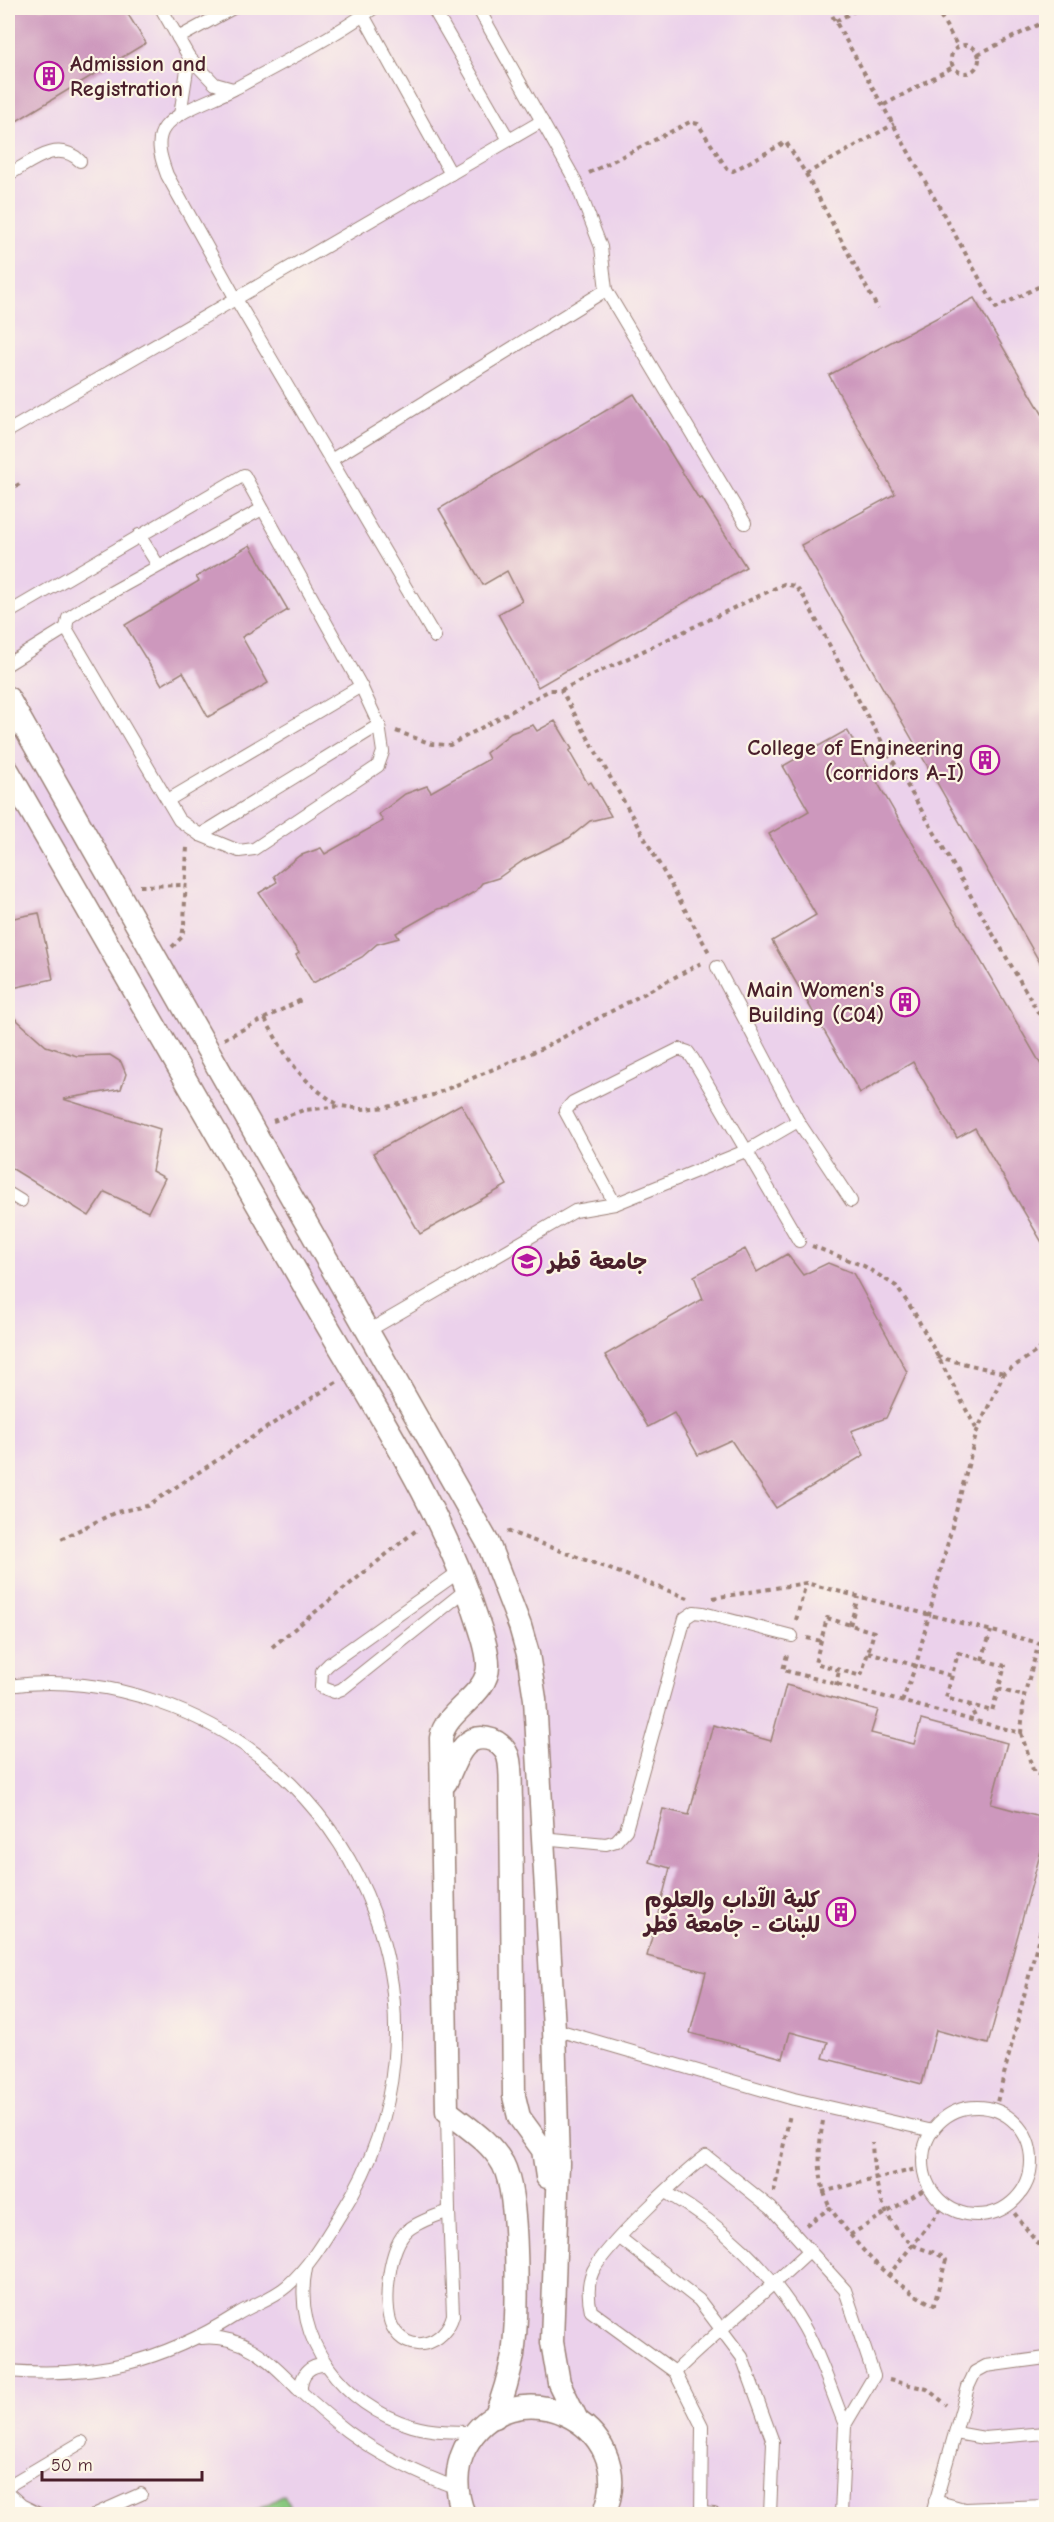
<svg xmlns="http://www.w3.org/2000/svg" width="1054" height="2522" font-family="'Comic Neue','Playpen Sans Arabic',sans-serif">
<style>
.built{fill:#ebd1eb}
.green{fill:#88c77e;stroke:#697354;stroke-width:1.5}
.building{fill:#cd98bd}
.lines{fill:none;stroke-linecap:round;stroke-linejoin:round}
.lane-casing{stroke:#9c8278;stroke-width:14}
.street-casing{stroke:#9c8278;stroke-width:25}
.path{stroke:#9c8278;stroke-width:4;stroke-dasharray:4.5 4.5;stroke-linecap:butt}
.lane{stroke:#fff;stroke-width:12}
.street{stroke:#fff;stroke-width:22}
.labels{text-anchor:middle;stroke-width:4.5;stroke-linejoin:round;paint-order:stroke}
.poi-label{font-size:22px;font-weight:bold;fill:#4a1f2b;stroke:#fcf5e5;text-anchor:end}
</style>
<rect width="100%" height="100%" fill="#fcf5e5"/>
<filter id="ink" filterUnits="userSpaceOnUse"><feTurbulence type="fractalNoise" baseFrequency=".0167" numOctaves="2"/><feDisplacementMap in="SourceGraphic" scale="12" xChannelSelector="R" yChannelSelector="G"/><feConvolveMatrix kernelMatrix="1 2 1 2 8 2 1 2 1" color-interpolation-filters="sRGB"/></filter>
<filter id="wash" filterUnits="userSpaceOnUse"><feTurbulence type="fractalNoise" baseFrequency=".008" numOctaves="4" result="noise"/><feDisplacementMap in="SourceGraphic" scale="24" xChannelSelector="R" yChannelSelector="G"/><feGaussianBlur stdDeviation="1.35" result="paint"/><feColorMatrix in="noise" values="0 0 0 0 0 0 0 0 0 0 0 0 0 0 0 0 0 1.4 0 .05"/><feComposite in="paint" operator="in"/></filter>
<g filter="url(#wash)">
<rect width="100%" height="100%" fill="#eee4c4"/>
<!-- built -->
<rect class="built" x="8" y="8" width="1038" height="2506"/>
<!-- green -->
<path class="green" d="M 284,2495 L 295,2514 L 250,2514 Z"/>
<g id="blocks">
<!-- building -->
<g class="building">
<path d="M 8,8 L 124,8 L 146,43 L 15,122 L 8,109 Z"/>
<path d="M 974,298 L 1047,422 L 1047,975 L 801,545 L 895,494 L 829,375 Z"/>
<path d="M 634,394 L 699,499 L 702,498 L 746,567 L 538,687 L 498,614 L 522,601 L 507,571 L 483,585 L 439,509 Z"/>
<path d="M 250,545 L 288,610 L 242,637 L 268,683 L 208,717 L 183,672 L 162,685 L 125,625 L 199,581 L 196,577 Z"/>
<path d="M 555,721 L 572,749 L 569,751 L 588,784 L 591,782 L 611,816 L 590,821 L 569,838 L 524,860 L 498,878 L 482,883 L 476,891 L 448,907 L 438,909 L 396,933 L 399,938 L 377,944 L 362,957 L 313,983 L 296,955 L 299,953 L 259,893 L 277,882 L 274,876 L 299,856 L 321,848 L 325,854 L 383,821 L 379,814 L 405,794 L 427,786 L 431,792 L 489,759 L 486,753 L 511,733 L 533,725 L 537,731 Z"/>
<path d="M 847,730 L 1047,1075 L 1047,1251 L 975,1128 L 957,1138 L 913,1062 L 860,1093 L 772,941 L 816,915 L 769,834 L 809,811 L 783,766 Z"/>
<path d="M 39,913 L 53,979 L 8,989 L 8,919 Z"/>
<path d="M 8,1012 L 46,1046 L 77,1056 L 110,1055 L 121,1062 L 126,1074 L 121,1089 L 63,1099 L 160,1129 L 152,1171 L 165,1178 L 148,1212 L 105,1192 L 89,1216 L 8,1166 Z"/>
<path d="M 461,1104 L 507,1185 L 420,1234 L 373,1153 Z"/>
<path d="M 745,1249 L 757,1272 L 787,1254 L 803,1275 L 828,1263 L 853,1273 L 907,1372 L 886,1418 L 851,1431 L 864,1455 L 776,1508 L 731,1440 L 698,1455 L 674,1413 L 648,1427 L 605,1355 L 703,1299 L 694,1276 Z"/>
<path d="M 786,1685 L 878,1710 L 871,1733 L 914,1744 L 921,1720 L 1007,1743 L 991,1804 L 1047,1819 L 1047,1829 L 988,2044 L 936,2030 L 922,2084 L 823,2058 L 828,2042 L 790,2032 L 783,2058 L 690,2033 L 706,1972 L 647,1956 L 670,1868 L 649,1862 L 663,1809 L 689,1815 L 713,1725 L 771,1741 Z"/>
</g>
</g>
</g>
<g filter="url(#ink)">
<use href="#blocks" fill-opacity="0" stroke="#9c8278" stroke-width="1.5"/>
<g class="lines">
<!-- lane casing -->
<g class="lane-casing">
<g id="lane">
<path d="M 161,8 L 189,57 L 180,115"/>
<path d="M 374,8 C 331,38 281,64 234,89 C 215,99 178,110 165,127 C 154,141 162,161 167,175 L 236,299 L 435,637"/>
<path d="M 433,8 L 509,140"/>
<path d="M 478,8 L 575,180 L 601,247 L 606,290"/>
<path d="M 363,15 L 451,174"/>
<path d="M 178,38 L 233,8"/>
<path d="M 189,57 L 215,84 L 233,89"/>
<path d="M 8,175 C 30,163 57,138 80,161"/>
<path d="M 8,431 L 542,121"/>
<path d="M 331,460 L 606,290 L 745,523"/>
<path d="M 139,535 L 158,565"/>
<path d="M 8,613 L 244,475 L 361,686 L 379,725 L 200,835 L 179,820 L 66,628 L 8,664"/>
<path d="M 66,628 L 68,618 L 83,608 L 262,509"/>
<path d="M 168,800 L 361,686"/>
<path d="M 200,835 L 239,851 L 254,849 L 378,766 L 383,752 L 379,725"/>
<path d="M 798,1121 L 851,1201"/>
<path d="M 8,1193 L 21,1201"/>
<path d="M 615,1204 L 565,1111 L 573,1102 L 679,1049 L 688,1052 L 693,1059 L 799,1241"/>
<path d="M 368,1331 L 575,1211 L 615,1204 L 748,1150 L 798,1121 L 717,967"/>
<path d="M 460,1571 L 329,1664 L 322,1671 L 321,1687 L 334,1692 L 342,1689 L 467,1589"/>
<path d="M 8,1686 C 57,1679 111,1685 158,1702 C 367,1773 462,2021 343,2210 C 327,2236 310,2266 287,2286 C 272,2299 253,2304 236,2315 C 162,2362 95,2378 8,2371"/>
<path d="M 541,1838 L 606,1844 L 616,1841 L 626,1830 L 685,1618 L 694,1612 L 703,1613 L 792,1636"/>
<path d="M 554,2029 L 794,2099 L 933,2131"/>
<circle cx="977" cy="2161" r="54"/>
<path d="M 447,2112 L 449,2211"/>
<path d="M 667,2193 C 721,2224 772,2271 804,2327 C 821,2357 832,2393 845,2425"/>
<path d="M 449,2211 L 453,2315 C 445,2345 408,2357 392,2326 C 382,2305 389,2245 408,2230 C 419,2221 436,2216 449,2211 Z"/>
<path d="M 620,2238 L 699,2300 L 742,2357 L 773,2442 L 770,2514"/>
<path d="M 306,2268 C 291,2340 344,2406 412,2426 C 433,2432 455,2432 476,2432"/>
<path d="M 201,2338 C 245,2334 270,2361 298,2389 C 314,2404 330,2418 347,2431 C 381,2456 418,2474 457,2488"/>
<path d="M 675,2372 C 718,2330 765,2293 809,2251"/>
<path d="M 301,2391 C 300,2374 310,2364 327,2365"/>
<path d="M 956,2433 L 984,2438 L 1046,2433"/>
<path d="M 8,2486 L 82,2442"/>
<path d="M 8,2493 L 21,2505 L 39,2514"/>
<path d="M 935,2501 L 964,2509 L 1046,2506"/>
<path d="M 702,2513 L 714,2514"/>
<path d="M 96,2514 L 141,2494"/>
<path d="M 701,2514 L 702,2426 L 675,2372 L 591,2311 C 588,2298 587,2284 593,2271 C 606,2245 681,2175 706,2156 L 771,2208 L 845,2290 L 874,2376 L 845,2425 L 841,2514"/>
<path d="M 932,2514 L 968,2387 L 975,2372 L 986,2366 L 1046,2358"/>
</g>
</g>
<!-- street casing -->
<g class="street-casing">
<g id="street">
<path d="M 8,698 L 488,1543 L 520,1626 L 528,1654 L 535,1699 L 554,2029 L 558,2163 L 552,2342 L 559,2383 L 577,2420"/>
<path d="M 8,771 C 113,954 219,1137 324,1320 C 378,1413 444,1514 476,1616 C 481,1631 488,1649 488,1665 C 489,1695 445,1710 441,1738 L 447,2111 C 467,2127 490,2141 503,2164 C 520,2196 518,2317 513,2355 C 509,2377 503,2397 495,2417"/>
<path d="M 446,1782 C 455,1762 463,1730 492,1740 C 500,1743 505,1749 508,1756 C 512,1769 510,1786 511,1799 L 514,2096 L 519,2117 L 543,2150 L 547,2177"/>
<path d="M 464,2514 C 455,2493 455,2469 465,2448 C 510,2362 643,2423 604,2514"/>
</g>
</g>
<!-- path -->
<g class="path">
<path d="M 828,8 L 996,308 L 1046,283"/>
<path d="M 936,8 L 958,47"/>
<path d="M 836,21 L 860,8"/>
<circle cx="965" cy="59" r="14"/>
<path d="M 978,54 L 1046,21"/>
<path d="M 884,105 L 953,67"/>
<path d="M 589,173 L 690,122 L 698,124 L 727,169 L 733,171 L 786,142 L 806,174 L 878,309"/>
<path d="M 806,174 L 894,124"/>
<path d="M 8,491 L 21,483"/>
<path d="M 561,690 L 784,584 L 795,586 L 804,597 L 866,714 L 1046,1026"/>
<path d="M 396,731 L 432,744 L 450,745 L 550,690 L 561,690 L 710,954"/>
<path d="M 140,886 L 184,885"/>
<path d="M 172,947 L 182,937 L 184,925 L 187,845"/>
<path d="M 265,1019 C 287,1058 299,1081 339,1105"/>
<path d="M 224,1039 L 303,999"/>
<path d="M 273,1121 L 304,1110 L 341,1106 L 363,1109 L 388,1107 L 433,1095 L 545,1047 L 701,963"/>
<path d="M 812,1246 L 864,1266 L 896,1286 L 914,1312 L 977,1430"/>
<path d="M 937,1357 L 1004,1373"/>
<path d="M 507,1531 L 688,1598"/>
<path d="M 61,1539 L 116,1512 L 147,1506 L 338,1381"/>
<path d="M 713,1598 L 806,1583 L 1039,1643 L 1024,1696 L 1021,1733 L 783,1670 L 788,1651"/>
<path d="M 827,1618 L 874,1632 L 861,1676 L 815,1663 Z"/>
<path d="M 796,1620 L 806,1583"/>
<path d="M 850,1625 L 858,1597"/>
<path d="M 807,1638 L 821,1641"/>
<path d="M 272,1647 L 419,1528"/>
<path d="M 868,1652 L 952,1676"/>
<path d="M 958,1653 L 1005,1666 L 992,1711 L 946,1698 Z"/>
<path d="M 982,1660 L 991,1631"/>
<path d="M 836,1686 L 839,1670"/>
<path d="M 998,1689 L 1024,1696"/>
<path d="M 902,1702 L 916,1665 L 977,1431 L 1004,1373 L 1046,1345"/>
<path d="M 969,1704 L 977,1721"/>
<path d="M 1021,1733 L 1034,1773 L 1046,1776"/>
<path d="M 995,2110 L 1046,1909"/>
<path d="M 823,2121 C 818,2149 817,2181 830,2208"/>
<path d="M 774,2192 L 790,2114"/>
<path d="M 822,2192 L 924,2167"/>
<path d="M 1009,2206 L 1046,2255"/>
<path d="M 806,2225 L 830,2208 C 859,2248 888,2283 934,2305 L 946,2260 C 938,2251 922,2251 912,2244 C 880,2219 874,2182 872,2143"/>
<path d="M 850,2235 L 930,2186"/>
<path d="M 888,2276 L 945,2204"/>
<path d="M 889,2380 L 927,2389 L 947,2405"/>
</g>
<!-- lane -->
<use href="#lane" class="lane"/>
<!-- street -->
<use href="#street" class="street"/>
</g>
</g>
<!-- icons -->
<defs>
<g id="building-ring" transform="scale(1.5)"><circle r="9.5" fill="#fcf5e5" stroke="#b5179e" stroke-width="1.5"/><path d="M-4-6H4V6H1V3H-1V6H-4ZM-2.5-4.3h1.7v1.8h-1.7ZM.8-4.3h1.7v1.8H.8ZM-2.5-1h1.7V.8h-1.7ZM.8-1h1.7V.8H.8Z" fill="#b5179e"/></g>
<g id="university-ring" transform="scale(1.5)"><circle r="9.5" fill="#fcf5e5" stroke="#b5179e" stroke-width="1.5"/><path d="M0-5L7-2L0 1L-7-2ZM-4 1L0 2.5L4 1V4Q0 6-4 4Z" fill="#b5179e"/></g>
</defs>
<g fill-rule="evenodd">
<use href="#building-ring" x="49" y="76"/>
<use href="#building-ring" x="985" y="760"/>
<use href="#building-ring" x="905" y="1002"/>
<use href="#university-ring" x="527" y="1261"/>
<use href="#building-ring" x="841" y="1912"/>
</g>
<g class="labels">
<!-- poi labels -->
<g class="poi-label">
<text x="70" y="71" text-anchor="start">Admission and<tspan x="70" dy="25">Registration</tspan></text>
<text x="964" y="755">College of Engineering<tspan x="964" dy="25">(corridors A-I)</tspan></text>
<text x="884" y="997">Main Women's<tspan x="884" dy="25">Building (C04)</tspan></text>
<text x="548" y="1269" text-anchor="start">جامعة قطر</text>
<text x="820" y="1907">كلية الآداب والعلوم<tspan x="820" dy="25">للبنات - جامعة قطر</tspan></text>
</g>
</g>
<!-- margin -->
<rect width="1054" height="2522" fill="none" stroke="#fcf5e5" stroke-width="30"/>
<!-- scale -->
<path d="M42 2471v9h160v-9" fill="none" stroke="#4a1f2b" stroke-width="3"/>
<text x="51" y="2471" font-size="18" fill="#4a1f2b" stroke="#fcf5e5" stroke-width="4.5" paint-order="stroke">50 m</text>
</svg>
